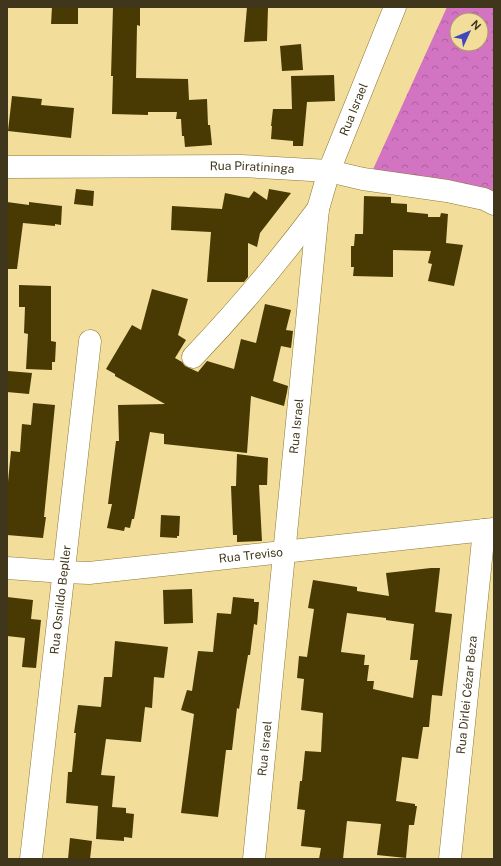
<svg xmlns="http://www.w3.org/2000/svg" width="501" height="866" font-family="'Public Sans',sans-serif">
<style>
.forest{fill:url(#forest-crowns);fill-rule:evenodd}
.building{fill:#483a02;fill-rule:evenodd}
.lines{fill:none;stroke-linecap:round;stroke-linejoin:round}
.minor-casing{stroke:#8c7937;stroke-width:23}
.minor{stroke:#fff;stroke-width:22}
.labels{text-anchor:middle;stroke-width:4;stroke-linejoin:round;paint-order:stroke}
.street-label{font-size:12px;fill:#3f361b;stroke:#f2dd9a}
</style>
<defs>
<pattern id="forest-crowns" width="20" height="18" patternUnits="userSpaceOnUse"><rect width="20" height="18" fill="#d374c3"/><path d="M2 6a3 3 0 1 1 6 0M12 15a3 3 0 1 1 6 0" fill="none" stroke="#ad609e"/></pattern>
</defs>
<rect width="100%" height="100%" fill="#f2dd9a"/>
<!-- forest -->
<path class="forest" d="M 447,7 L 494,7 L 494,199 L 370,176 ZM 457,20 L 481,20 L 481,44 L 457,44 Z"/>
<!-- building -->
<g class="building">
<path d="M 52,7 L 78,7 L 78,24 L 51,24 Z"/>
<path d="M 113,7 L 140,7 L 140,26 L 137,25 L 136,78 L 188,79 L 189,100 L 207,99 L 208,125 L 210,125 L 212,145 L 185,147 L 184,136 L 182,136 L 181,119 L 176,119 L 177,112 L 148,112 L 148,115 L 112,114 L 113,76 L 111,76 Z"/>
<path d="M 247,7 L 268,7 L 267,41 L 244,42 Z"/>
<path d="M 301,44 L 303,70 L 282,71 L 280,46 Z"/>
<path d="M 334,75 L 335,101 L 307,102 L 303,146 L 293,146 L 293,141 L 271,139 L 272,126 L 271,126 L 273,109 L 292,109 L 291,76 Z"/>
<path d="M 12,96 L 42,99 L 41,105 L 74,108 L 71,138 L 8,131 Z"/>
<path d="M 76,189 L 94,191 L 93,206 L 74,204 Z"/>
<path d="M 269,189 L 291,193 L 260,233 L 257,247 L 248,243 L 248,277 L 244,282 L 207,282 L 211,232 L 171,230 L 172,206 L 222,209 L 225,193 L 249,198 L 254,191 L 267,200 Z"/>
<path d="M 364,196 L 391,197 L 391,203 L 407,204 L 407,212 L 428,214 L 428,217 L 440,217 L 441,213 L 448,214 L 446,243 L 463,245 L 454,286 L 428,281 L 432,264 L 428,263 L 431,251 L 393,250 L 393,277 L 353,276 L 354,267 L 351,267 L 351,246 L 354,246 L 355,234 L 363,234 Z"/>
<path d="M 7,202 L 29,205 L 29,202 L 62,206 L 61,225 L 55,224 L 55,226 L 23,223 L 17,269 L 7,269 Z"/>
<path d="M 19,285 L 51,286 L 51,341 L 56,342 L 55,362 L 52,362 L 52,370 L 26,369 L 28,334 L 24,333 L 25,307 L 19,307 Z"/>
<path d="M 152,289 L 188,299 L 178,335 L 186,340 L 175,358 L 182,362 L 185,366 L 198,372 L 207,361 L 234,369 L 241,339 L 256,343 L 265,304 L 291,310 L 286,330 L 293,331 L 291,348 L 281,346 L 273,381 L 288,386 L 287,392 L 284,406 L 251,396 L 247,453 L 164,444 L 164,434 L 150,432 L 134,519 L 132,519 L 130,528 L 125,527 L 124,531 L 107,528 L 112,504 L 108,504 L 116,441 L 119,441 L 118,405 L 165,404 L 115,376 L 115,374 L 106,369 L 132,325 L 141,330 Z"/>
<path d="M 8,371 L 32,373 L 29,394 L 7,392 Z"/>
<path d="M 33,403 L 55,405 L 44,517 L 46,517 L 43,538 L 7,535 L 7,492 L 11,451 L 20,452 L 22,424 L 31,425 Z"/>
<path d="M 237,454 L 268,458 L 267,485 L 259,485 L 262,541 L 237,542 L 237,535 L 233,535 L 231,486 L 236,486 Z"/>
<path d="M 161,515 L 180,516 L 179,536 L 177,536 L 177,538 L 160,537 Z"/>
<path d="M 431,568 L 440,568 L 435,612 L 452,614 L 442,696 L 432,695 L 429,727 L 423,727 L 418,759 L 402,757 L 396,801 L 415,804 L 415,806 L 417,806 L 414,825 L 409,825 L 406,858 L 377,855 L 381,824 L 347,821 L 343,859 L 319,859 L 321,848 L 301,846 L 305,810 L 297,809 L 300,781 L 302,781 L 305,751 L 321,752 L 323,713 L 301,710 L 304,679 L 297,678 L 299,656 L 307,657 L 314,609 L 308,608 L 313,580 L 357,587 L 357,591 L 389,596 L 386,573 ZM 347,613 L 386,618 L 386,620 L 414,624 L 410,660 L 418,660 L 413,698 L 373,689 L 374,681 L 367,681 L 369,665 L 364,665 L 365,655 L 341,652 Z"/>
<path d="M 192,589 L 193,623 L 164,624 L 163,590 Z"/>
<path d="M 7,597 L 33,600 L 31,619 L 41,620 L 36,668 L 22,667 L 25,638 L 7,636 Z"/>
<path d="M 233,597 L 254,599 L 254,602 L 259,602 L 257,625 L 254,624 L 250,655 L 248,655 L 239,709 L 237,708 L 232,750 L 226,750 L 218,817 L 181,813 L 194,714 L 181,710 L 187,690 L 192,691 L 198,651 L 213,652 L 217,613 L 231,614 Z"/>
<path d="M 115,641 L 168,647 L 164,678 L 154,677 L 152,708 L 145,707 L 141,742 L 106,739 L 101,775 L 115,776 L 112,807 L 126,808 L 126,813 L 134,814 L 132,838 L 124,837 L 124,841 L 96,839 L 98,806 L 66,803 L 68,772 L 72,772 L 76,733 L 74,733 L 78,705 L 101,707 L 104,677 L 112,677 Z"/>
<path d="M 70,838 L 92,841 L 90,859 L 68,859 Z"/>
</g>
<g class="lines">
<!-- minor casing -->
<g class="minor-casing">
<g id="minor">
<path id="s1" d="M 7,167 L 241,166 L 329,171 L 363,179 L 447,191 L 484,199 L 494,204"/>
<path d="M 193,357 C 238,310 279,261 318,209"/>
<path id="s2" d="M 7,568 L 64,572 L 89,573 L 494,529"/>
<path id="s3" d="M 31,859 L 90,341"/>
<path id="s4" d="M 254,859 L 318,209 L 329,171 L 395,7"/>
<path id="s5" d="M 450,859 L 484,530"/>
</g>
</g>
<!-- minor -->
<use href="#minor" class="minor"/>
</g>
<g class="labels">
<!-- street labels -->
<g class="street-label">
<text dy="4" stroke="none"><textPath href="#s4" startOffset="759">Rua Israel</textPath></text>
<text dy="4" stroke="none"><textPath href="#s1" startOffset="245">Rua Piratininga</textPath></text>
<text dy="4" stroke="none"><textPath href="#s4" startOffset="435">Rua Israel</textPath></text>
<text dy="4" stroke="none"><textPath href="#s2" startOffset="245">Rua Treviso</textPath></text>
<text dy="4" stroke="none"><textPath href="#s3" startOffset="261">Rua Osnildo Bepller</textPath></text>
<text dy="4" stroke="none"><textPath href="#s5" startOffset="165">Rua Dirlei Cézar Beza</textPath></text>
<text dy="4" stroke="none"><textPath href="#s4" startOffset="111">Rua Israel</textPath></text>
</g>
</g>
<!-- border -->
<rect width="501" height="866" fill="none" stroke="#3f361b" stroke-width="16"/>
<!-- north arrow -->
<g transform="translate(469 32) rotate(46)"><circle r="19" fill="#f2dd9a" stroke="#aa9a67"/>
<path d="M0-3L7 15L0 10L-7 15Z" fill="#3e48bc"/>
<text y="-6" font-size="11" font-weight="bold" text-anchor="middle" fill="#3f361b">N</text>
</g>
</svg>
